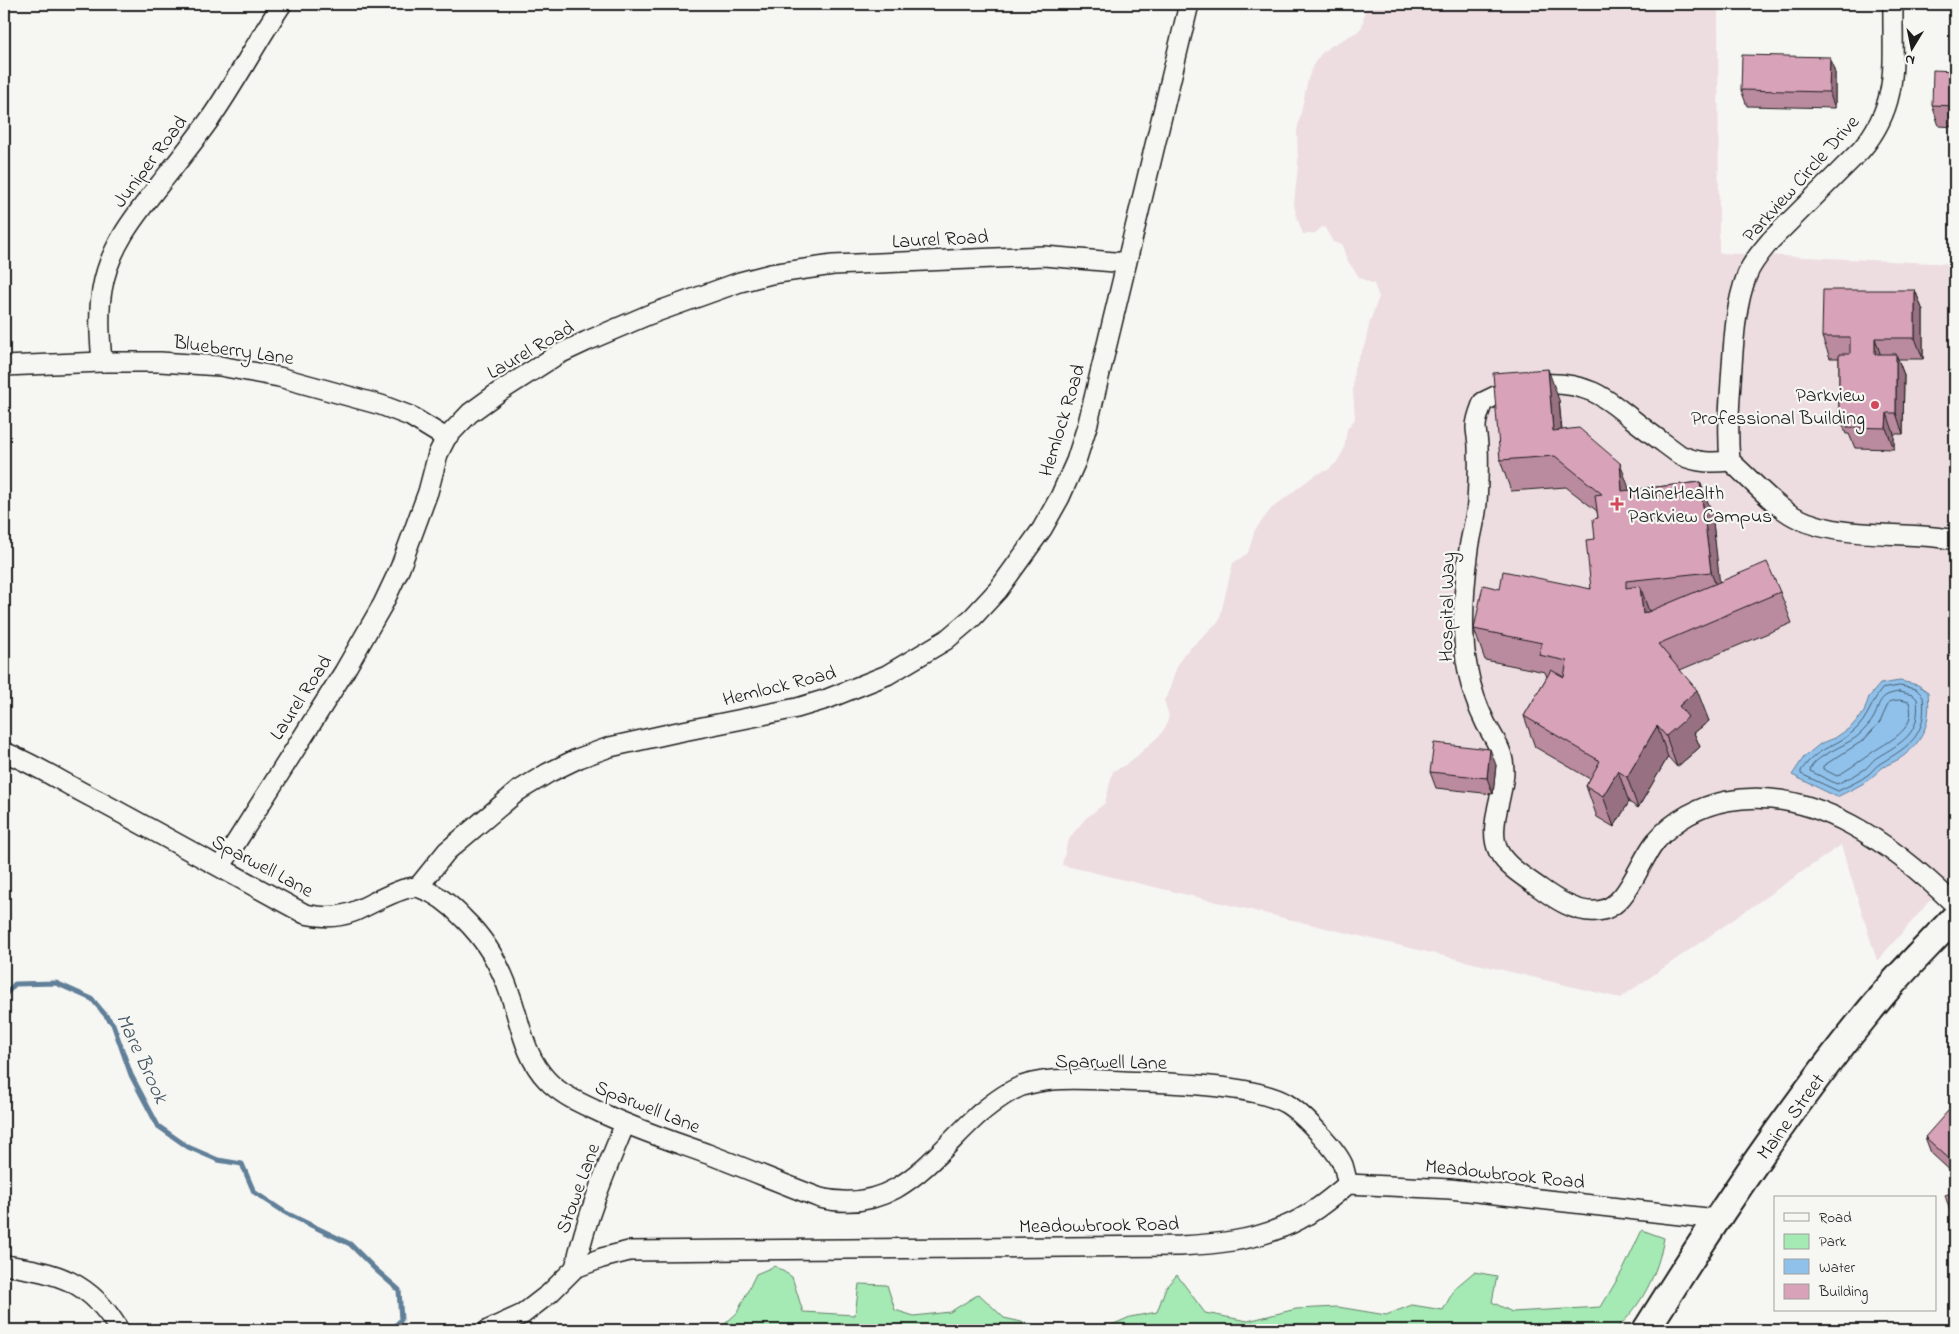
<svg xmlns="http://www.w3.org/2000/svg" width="1959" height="1334" font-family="'Indie Flower',sans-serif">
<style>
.built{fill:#eddde1}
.green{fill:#a5e9b4;stroke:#608268}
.water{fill:#8fc1eb;stroke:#617f98}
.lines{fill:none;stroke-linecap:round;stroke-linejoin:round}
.shore{stroke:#4a5e6f;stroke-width:1}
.stream{stroke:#617f98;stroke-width:5}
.street-casing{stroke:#1c1c1c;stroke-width:22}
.secondary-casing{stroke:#1c1c1c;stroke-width:30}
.street{stroke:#f6f6f2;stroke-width:19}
.secondary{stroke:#f6f6f2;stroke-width:26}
.wall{fill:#ba8b9e;stroke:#1c1c1c}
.shaded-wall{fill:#977181;stroke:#1c1c1c}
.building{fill:#d8a2b8;stroke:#1c1c1c}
.poi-dot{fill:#d1495b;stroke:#f6f6f2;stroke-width:2}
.labels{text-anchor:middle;stroke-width:4.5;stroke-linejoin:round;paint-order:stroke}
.street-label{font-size:20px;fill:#1c1c1c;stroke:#f6f6f2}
.poi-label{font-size:20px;fill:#1c1c1c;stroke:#f6f6f2;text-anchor:end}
.water-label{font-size:21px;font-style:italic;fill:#445664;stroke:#f6f6f2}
</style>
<rect width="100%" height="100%" fill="#f6f6f2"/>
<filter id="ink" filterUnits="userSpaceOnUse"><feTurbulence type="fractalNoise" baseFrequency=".02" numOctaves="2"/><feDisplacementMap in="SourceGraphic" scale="10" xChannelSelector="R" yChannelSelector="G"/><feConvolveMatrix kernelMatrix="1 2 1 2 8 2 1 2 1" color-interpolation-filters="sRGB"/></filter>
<g filter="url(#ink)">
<!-- built -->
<path class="built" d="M 1366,4 L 1718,4 L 1719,253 L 1955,264 L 1955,875 L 1928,903 L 1877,961 L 1841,845 L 1620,998 L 1062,865 L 1067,844 L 1071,836 L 1085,819 L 1105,803 L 1113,771 L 1124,766 L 1137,756 L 1160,735 L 1166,726 L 1169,716 L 1164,700 L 1168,694 L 1176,669 L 1183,655 L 1219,621 L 1233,563 L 1248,553 L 1255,530 L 1271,509 L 1315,475 L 1328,470 L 1337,462 L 1344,449 L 1347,429 L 1355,419 L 1353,390 L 1354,368 L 1365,344 L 1370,321 L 1379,297 L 1374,284 L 1360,278 L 1347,260 L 1342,245 L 1333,242 L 1325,228 L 1322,227 L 1314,234 L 1303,234 L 1296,215 L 1294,203 L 1298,166 L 1297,131 L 1308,79 L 1315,62 L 1321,54 L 1329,47 L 1357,32 L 1362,27 Z"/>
<!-- green -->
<g class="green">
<path d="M 1642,1230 L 1664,1238 C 1658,1273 1642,1306 1615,1330 L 1100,1330 L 1130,1317 L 1157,1312 L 1166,1287 L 1177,1275 L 1205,1313 L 1248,1321 L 1296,1309 L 1338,1307 L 1386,1315 L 1412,1305 L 1443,1310 L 1455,1288 L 1474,1272 L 1497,1276 L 1492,1302 L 1512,1312 L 1601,1307 L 1624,1268 Z"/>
<path d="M 775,1266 L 792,1277 L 803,1312 L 855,1315 L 859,1284 L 887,1285 L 895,1310 L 914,1316 L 950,1312 L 979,1294 L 1004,1318 L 1057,1330 L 718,1330 L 737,1313 L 756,1274 Z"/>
</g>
<!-- water -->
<path class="water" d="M 1900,681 L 1918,685 L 1928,692 C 1931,721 1925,742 1899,759 C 1894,762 1888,764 1882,768 C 1878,771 1875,775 1871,778 C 1861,786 1848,791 1837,797 L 1792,775 L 1804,757 L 1820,744 L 1835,738 L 1851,727 L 1864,712 L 1869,697 L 1880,684 Z"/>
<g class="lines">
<!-- shore -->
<g class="shore">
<path d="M 1900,686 L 1916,689 L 1923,696 C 1927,735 1911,745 1881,763 C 1876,766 1873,770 1869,774 C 1860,781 1848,786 1838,791 L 1801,774 L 1801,771 C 1817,747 1834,748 1854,731 C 1868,719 1871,702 1882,689 Z"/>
<path d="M 1899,692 L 1913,695 L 1917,699 C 1921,735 1902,742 1876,758 C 1872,761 1869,766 1865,769 C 1857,775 1846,779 1837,784 L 1810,771 C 1811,757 1848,745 1859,735 C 1864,730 1871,723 1874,717 C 1882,701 1878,695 1899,692 Z"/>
<path d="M 1899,700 L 1909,702 C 1918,731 1887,741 1870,754 C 1859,762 1849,769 1837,776 L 1823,769 L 1823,766 L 1864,740 L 1880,722 L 1889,702 Z"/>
</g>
<!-- stream -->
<path class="stream" d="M 4,996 L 15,984 L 56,983 L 92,999 L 113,1024 L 131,1075 L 158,1126 L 188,1147 L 218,1160 L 242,1164 L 254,1192 L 286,1213 L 350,1244 L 375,1269 L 399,1290 L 401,1320 L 391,1330"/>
<!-- street casing -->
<g class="street-casing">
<g id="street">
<path d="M 1893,4 C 1892,62 1901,102 1861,150 L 1771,240 C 1762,251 1752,262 1747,275 C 1736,303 1734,336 1732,366 C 1730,398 1727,429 1730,461 C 1748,477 1765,496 1784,510 C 1829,543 1902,529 1955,540"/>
<path d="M 102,362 C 100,338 98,314 102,290 C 109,246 137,213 164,179 C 180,159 195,140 210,119 C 236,82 257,41 282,4"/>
<path d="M 4,366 L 102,362 L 160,362 L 220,366 L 279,377 L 381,405 L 410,416 L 446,438"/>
<path d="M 1730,461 C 1712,463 1698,463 1680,455 C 1664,443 1647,431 1631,418 C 1619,409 1607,398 1593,392 C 1557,377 1516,384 1483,402 C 1480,410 1476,419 1476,427 C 1476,433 1478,440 1478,447 C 1479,466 1478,485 1477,503 C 1476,519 1471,534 1469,549 C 1464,586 1460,634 1468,671 C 1471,689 1478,708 1486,724 C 1492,735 1499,745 1502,756 C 1506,770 1503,783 1500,797 C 1487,851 1496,858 1540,888 C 1555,899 1576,913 1596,911 C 1628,910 1638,861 1657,840 C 1674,820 1700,806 1727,801 C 1814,784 1896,847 1955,905"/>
<path d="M 4,752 C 35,764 65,784 95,799 C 166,837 235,876 305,914 C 322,918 337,918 353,912 C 369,906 405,883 420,888 C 438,894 451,905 463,918 C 486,940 500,964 510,994 C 521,1024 524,1056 547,1080 C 560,1094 578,1102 595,1110 C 632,1128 669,1140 708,1154 C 745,1168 783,1184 820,1198 C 895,1216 930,1159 978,1115 C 991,1104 1006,1092 1022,1086 C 1031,1083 1042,1081 1052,1080 C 1075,1078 1100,1080 1124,1081 C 1164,1083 1254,1084 1287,1104 C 1303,1114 1336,1149 1343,1165 C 1345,1171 1346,1178 1348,1184"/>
<path d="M 221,866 L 344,672 L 383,604 L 400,568 L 428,492 L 438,454 L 446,438 L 470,413 L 499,392 L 557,355 L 587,341 L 648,315 L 740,282 L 771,274 L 833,265 L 1044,256 L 1126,263"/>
<path d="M 418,887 L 447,851 L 518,791 L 548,773 L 579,758 L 610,747 L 673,733 L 797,708 L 827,699 L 887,675 L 946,640 L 973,617 L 998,590 L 1042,529 L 1060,497 L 1076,461 L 1088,423 L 1189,4"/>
<path d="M 4,1265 C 56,1272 91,1281 119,1330"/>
<path d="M 575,1268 C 586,1218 605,1172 625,1124"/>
<path d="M 488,1330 L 523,1314 L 550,1293 L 575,1268 L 602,1258 L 629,1251 L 1180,1246 C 1216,1244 1250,1241 1283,1227 C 1307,1218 1329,1200 1348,1184 L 1450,1189 L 1716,1219"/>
</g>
</g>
<!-- secondary casing -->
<g class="secondary-casing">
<path id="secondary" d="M 1646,1330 C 1719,1213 1796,1098 1885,992 C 1907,966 1932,942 1955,917"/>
</g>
<!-- street -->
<use href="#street" class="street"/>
<!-- secondary -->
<use href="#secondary" class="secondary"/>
</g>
<!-- wall -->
<g class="wall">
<path d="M 1955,71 L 1955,127 L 1939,126 L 1932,105 Z"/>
<path d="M 1835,73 L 1835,108 L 1747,106 L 1741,90 Z"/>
<path d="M 1915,290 L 1923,311 L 1923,359 L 1898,359 L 1904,375 L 1903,434 L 1894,434 L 1894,449 L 1855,448 L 1849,434 L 1846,434 L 1839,413 L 1839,358 L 1830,358 L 1822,337 Z"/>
<path d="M 1559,400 L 1562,430 L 1630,490 L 1700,482 L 1712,513 L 1719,582 L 1780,592 L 1792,623 L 1680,670 L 1709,721 L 1694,733 L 1700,747 L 1677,767 L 1668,757 L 1638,808 L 1629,802 L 1614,827 L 1597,817 L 1586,786 L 1590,779 L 1535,747 L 1524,716 L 1547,677 L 1545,672 L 1485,660 L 1474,629 L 1500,589 L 1591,589 L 1595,539 L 1598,518 L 1597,511 L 1566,487 L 1511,491 L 1500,460 Z"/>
<path d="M 1496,765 L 1493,794 L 1436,788 L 1430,772 Z"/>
<path d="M 1955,1118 L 1955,1175 L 1931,1153 L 1925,1137 Z"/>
</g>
<!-- shaded-wall -->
<g class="shaded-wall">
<path d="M 1830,57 L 1835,73 L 1835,108 L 1829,92 Z"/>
<path d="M 1915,290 L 1923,311 L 1923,359 L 1915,338 Z"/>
<path d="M 1875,338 L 1882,359 L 1875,354 Z"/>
<path d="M 1896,354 L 1904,375 L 1903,434 L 1896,413 Z"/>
<path d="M 1548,369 L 1559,400 L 1564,462 L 1553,431 Z"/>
<path d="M 1887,413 L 1894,434 L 1894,449 L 1886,428 Z"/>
<path d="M 1620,463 L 1631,494 L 1622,491 Z"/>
<path d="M 1700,482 L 1712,513 L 1722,603 L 1711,572 Z"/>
<path d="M 1640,586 L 1651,617 L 1643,614 Z"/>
<path d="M 1697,690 L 1709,721 L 1694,733 L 1700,747 L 1677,767 L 1666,736 L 1679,706 Z"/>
<path d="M 1657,726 L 1668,757 L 1638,808 L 1627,777 Z"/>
<path d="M 1490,749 L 1496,765 L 1493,794 L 1487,778 Z"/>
<path d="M 1618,771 L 1629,802 L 1614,827 L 1603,796 Z"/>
</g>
<!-- building -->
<g class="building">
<path d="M 1742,55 L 1830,57 L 1829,92 L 1741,90 Z"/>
<path d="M 1933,70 L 1955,71 L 1955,106 L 1932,105 Z"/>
<path d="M 1823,290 L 1915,290 L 1915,338 L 1875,338 L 1875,354 L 1896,354 L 1896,413 L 1887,413 L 1886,428 L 1847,427 L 1847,413 L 1839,413 L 1839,354 L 1850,354 L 1850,337 L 1822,337 Z"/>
<path d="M 1548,369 L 1553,431 L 1579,428 L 1620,463 L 1622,491 L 1700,482 L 1711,572 L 1626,581 L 1626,588 L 1640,586 L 1643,614 L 1767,562 L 1780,592 L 1658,644 L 1697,690 L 1679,706 L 1688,717 L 1666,736 L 1657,726 L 1627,777 L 1618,771 L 1603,796 L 1586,786 L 1600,761 L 1524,716 L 1551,670 L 1564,677 L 1567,661 L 1539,655 L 1542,643 L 1474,629 L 1483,585 L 1500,589 L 1503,571 L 1591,589 L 1586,540 L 1595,539 L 1593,519 L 1598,518 L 1595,495 L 1602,494 L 1555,456 L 1500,460 L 1493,373 Z"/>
<path d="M 1434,743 L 1490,749 L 1487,778 L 1430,772 Z"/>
<path d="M 1948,1111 L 1955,1118 L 1955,1164 L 1925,1137 Z"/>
<path d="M 1955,1192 L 1955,1227 L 1945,1195 Z"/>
</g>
</g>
<!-- markers -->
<g class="poi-dot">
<circle cx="1875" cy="405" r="5"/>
<path d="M1614.5 496.5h5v5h5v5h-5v5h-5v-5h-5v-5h5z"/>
</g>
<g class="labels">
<!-- street labels -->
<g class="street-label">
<text transform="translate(149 161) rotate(-53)" y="7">Juniper Road</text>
<text transform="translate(1800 178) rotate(-48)" y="7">Parkview Circle Drive</text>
<text transform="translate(940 238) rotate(-3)" y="7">Laurel Road</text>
<text transform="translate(234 349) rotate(8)" y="7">Blueberry Lane</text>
<text transform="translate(530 349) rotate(-30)" y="7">Laurel Road</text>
<text transform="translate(1061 420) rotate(-73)" y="7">Hemlock Road</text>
<text transform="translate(1446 607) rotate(-89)" y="7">Hospital Way</text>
<text transform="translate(779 685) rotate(-14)" y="7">Hemlock Road</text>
<text transform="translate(300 697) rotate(-57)" y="7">Laurel Road</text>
<text transform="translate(263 865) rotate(28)" y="7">Sparwell Lane</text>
<text transform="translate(1111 1061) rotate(1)" y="7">Sparwell Lane</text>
<text transform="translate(648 1106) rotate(22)" y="7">Sparwell Lane</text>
<text transform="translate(1790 1116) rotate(-54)" y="7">Maine Street</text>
<text transform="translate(1505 1173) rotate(6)" y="7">Meadowbrook Road</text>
<text transform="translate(577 1188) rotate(-70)" y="7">Stowe Lane</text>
<text transform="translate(1099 1224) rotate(-1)" y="7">Meadowbrook Road</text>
</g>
<!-- poi labels -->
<g class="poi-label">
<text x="1865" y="401">Parkview<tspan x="1865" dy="23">Professional Building</tspan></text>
<text x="1628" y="499" text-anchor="start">MaineHealth<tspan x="1628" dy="23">Parkview Campus</tspan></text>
</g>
<!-- water labels -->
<g class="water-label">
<text transform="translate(143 1058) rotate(65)" y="7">Mare Brook</text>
</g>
</g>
<!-- margin -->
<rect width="1959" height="1334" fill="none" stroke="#f6f6f2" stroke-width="20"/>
<rect x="10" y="10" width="1939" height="1314" fill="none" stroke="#1c1c1c" stroke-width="2" filter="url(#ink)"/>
<!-- legend -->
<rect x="1774" y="1196" width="162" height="115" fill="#f6f6f2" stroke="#9f9f9c"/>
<rect x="1784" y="1213" width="25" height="8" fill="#f6f6f2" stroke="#9f9f9c"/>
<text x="1819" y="1222" font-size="15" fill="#1c1c1c">Road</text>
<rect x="1784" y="1234" width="25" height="15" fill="#a5e9b4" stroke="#9f9f9c"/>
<text x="1819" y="1246" font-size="15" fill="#1c1c1c">Park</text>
<rect x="1784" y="1259" width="25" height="15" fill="#8fc1eb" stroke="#9f9f9c"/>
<text x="1819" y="1272" font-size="15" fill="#1c1c1c">Water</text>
<rect x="1784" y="1284" width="25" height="15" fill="#d8a2b8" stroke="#9f9f9c"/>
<text x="1819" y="1296" font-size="15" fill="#1c1c1c">Building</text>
<!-- north arrow -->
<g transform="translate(1912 48) rotate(190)" stroke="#f6f6f2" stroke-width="4" paint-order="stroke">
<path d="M0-4L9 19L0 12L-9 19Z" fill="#1c1c1c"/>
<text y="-8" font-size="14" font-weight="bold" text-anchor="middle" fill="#1c1c1c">N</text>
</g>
</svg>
